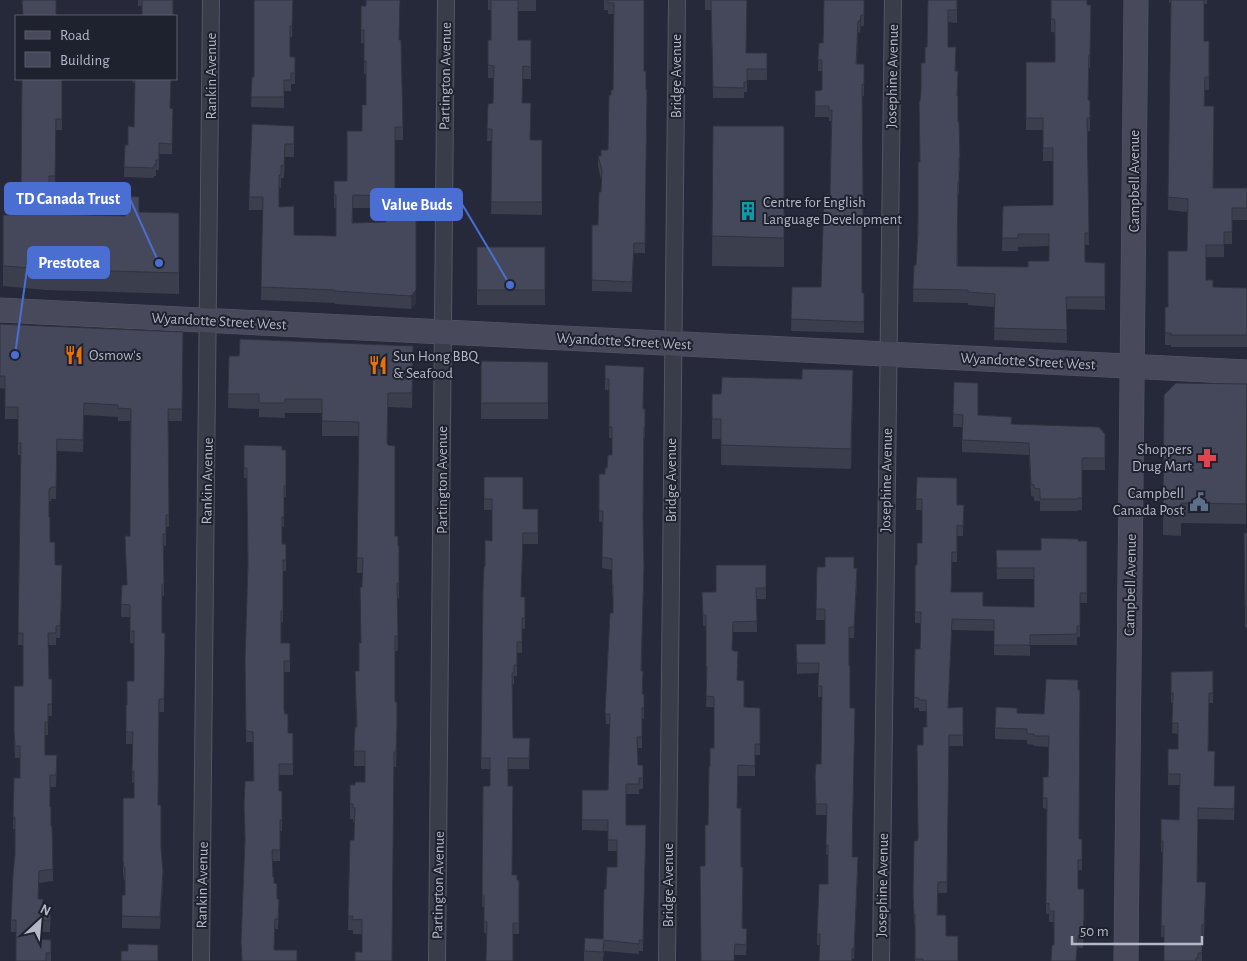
<svg xmlns="http://www.w3.org/2000/svg" width="1247" height="961" font-family="'Alegreya Sans',sans-serif">
<style>
.lines{fill:none;stroke-linecap:round;stroke-linejoin:round}
.street-casing{stroke:#545764;stroke-width:18}
.secondary-casing{stroke:#545764;stroke-width:25}
.street{stroke:#393c49;stroke-width:16}
.secondary{stroke:#484a5c;stroke-width:24}
.wall{fill:#3b3e4d;fill-rule:evenodd}
.shaded-wall{fill:#30323f}
.building{fill:#45485a;stroke:#30323f}
.labels{text-anchor:middle;stroke-width:4;stroke-linejoin:round;paint-order:stroke}
.street-label{font-size:15px;fill:#b4b7c5;stroke:#1e212e}
.poi-label{font-size:15px;fill:#b4b7c5;stroke:#1e212e;text-anchor:start}
.leader{fill:none;stroke:#4a6ed2;stroke-width:2}
.callout-dot{fill:#4a6ed2;stroke:#1e212e;stroke-width:2}
.callout{fill:#4a6ed2;stroke:#4a6ed2;stroke-width:2}
.callout-label{font-size:16px;text-anchor:middle;font-weight:bold;fill:#fff}
</style>
<rect width="100%" height="100%" fill="#262939"/>
<g class="lines">
<!-- street casing -->
<g class="street-casing">
<g id="street">
<path d="M 201,961 L 211,0"/>
<path d="M 437,961 L 446,0"/>
<path d="M 667,961 L 677,0"/>
<path d="M 881,961 L 893,0"/>
</g>
</g>
<!-- secondary casing -->
<g class="secondary-casing">
<g id="secondary">
<path d="M 0,310 L 1247,372"/>
<path d="M 1126,961 L 1136,0"/>
</g>
</g>
<!-- street -->
<use href="#street" class="street"/>
<!-- secondary -->
<use href="#secondary" class="secondary"/>
</g>
<!-- wall -->
<g class="wall">
<path d="M 138,0 L 173,0 L 142,6 L 138,6 Z"/>
<path d="M 293,0 L 292,37 L 290,37 L 290,57 L 295,57 L 295,84 L 291,84 L 291,91 L 284,91 L 284,108 L 251,107 L 252,77 L 254,77 Z"/>
<path d="M 488,0 L 536,0 L 536,11 L 518,11 L 518,40 L 531,40 L 531,79 L 523,79 L 522,103 L 530,140 L 542,140 L 542,215 L 491,214 L 492,141 L 487,141 L 488,104 L 493,103 L 493,78 L 488,78 L 488,40 L 491,40 L 491,10 L 488,10 Z"/>
<path d="M 604,0 L 644,0 L 644,71 L 646,71 L 645,253 L 634,253 L 632,292 L 592,291 L 592,225 L 598,225 L 601,192 L 601,179 L 598,166 L 598,156 L 601,156 L 608,150 L 611,95 L 613,90 L 614,14 L 608,14 L 608,10 L 604,10 Z"/>
<path d="M 705,0 L 747,0 L 746,53 L 767,53 L 767,80 L 747,80 L 747,92 L 744,92 L 744,98 L 713,98 L 711,10 L 705,10 Z"/>
<path d="M 864,0 L 864,26 L 861,26 L 860,33 L 858,32 L 857,64 L 864,64 L 864,96 L 862,96 L 863,207 L 863,226 L 862,226 L 862,293 L 864,293 L 864,333 L 791,331 L 792,287 L 821,287 L 830,195 L 831,121 L 829,121 L 829,117 L 815,117 L 815,91 L 822,90 L 822,71 L 818,71 L 819,43 L 823,43 Z"/>
<path d="M 926,0 L 957,0 L 957,23 L 948,22 L 948,47 L 956,71 L 958,122 L 959,122 L 960,171 L 959,171 L 959,195 L 958,195 L 958,266 L 1028,267 L 1049,261 L 1049,246 L 1018,247 L 1018,251 L 1002,251 L 1003,206 L 1053,205 L 1053,161 L 1043,161 L 1043,130 L 1026,130 L 1026,62 L 1055,62 L 1055,35 L 1054,32 L 1051,32 L 1051,0 L 1091,5 L 1090,68 L 1089,68 L 1088,100 L 1090,100 L 1090,131 L 1087,131 L 1089,245 L 1085,245 L 1085,262 L 1105,263 L 1105,310 L 1066,309 L 1067,343 L 994,340 L 995,307 L 968,305 L 968,303 L 913,302 L 914,265 L 916,265 L 920,162 L 920,101 L 927,47 L 928,0 Z"/>
<path d="M 1169,0 L 1207,0 L 1207,4 L 1204,4 L 1204,41 L 1209,41 L 1209,90 L 1205,90 L 1205,106 L 1213,188 L 1247,188 L 1247,220 L 1232,220 L 1232,244 L 1224,244 L 1224,257 L 1206,257 L 1206,280 L 1213,287 L 1247,288 L 1247,347 L 1171,347 L 1171,345 L 1165,345 L 1165,307 L 1168,307 L 1187,251 L 1187,212 L 1168,210 L 1171,3 L 1169,3 Z"/>
<path d="M 361,6 L 403,105 L 403,140 L 395,140 L 395,206 L 416,303 L 411,309 L 335,304 L 335,303 L 261,300 L 263,210 L 249,210 L 249,197 L 294,126 L 294,157 L 285,157 L 284,178 L 281,178 L 281,188 L 279,187 L 279,207 L 294,235 L 336,236 L 336,208 L 334,208 L 334,181 L 347,181 L 362,131 L 366,105 L 366,74 L 364,74 L 364,43 L 361,43 ZM 353,208 L 385,208 L 385,222 L 353,223 Z"/>
<path d="M 22,79 L 62,79 L 62,130 L 56,130 L 55,187 L 49,187 L 49,198 L 21,197 Z"/>
<path d="M 133,79 L 171,79 L 170,108 L 173,109 L 172,154 L 159,154 L 159,170 L 156,170 L 156,176 L 154,176 L 154,178 L 124,177 L 125,145 L 128,145 L 134,127 L 135,94 L 135,83 L 133,83 Z"/>
<path d="M 713,126 L 784,126 L 784,267 L 712,266 Z"/>
<path d="M 139,212 L 179,213 L 179,294 L 46,290 L 3,286 L 3,215 L 125,216 Z"/>
<rect x="477" y="247" width="68" height="58"/>
<path d="M 0,324 L 183,332 L 182,421 L 168,421 L 169,527 L 166,527 L 166,546 L 164,546 L 164,596 L 162,596 L 162,633 L 165,633 L 164,712 L 159,712 L 158,805 L 163,884 L 160,929 L 122,928 L 122,895 L 125,895 L 125,880 L 124,880 L 123,873 L 123,798 L 134,798 L 134,783 L 132,783 L 133,744 L 126,744 L 126,717 L 127,705 L 134,681 L 134,643 L 130,643 L 130,617 L 121,617 L 122,585 L 127,585 L 125,536 L 130,536 L 130,519 L 131,421 L 118,421 L 118,417 L 84,415 L 83,452 L 57,451 L 56,499 L 51,499 L 51,501 L 49,501 L 49,517 L 50,542 L 55,565 L 61,622 L 60,638 L 56,638 L 56,645 L 48,645 L 49,679 L 52,679 L 52,716 L 48,716 L 48,735 L 45,735 L 45,755 L 57,755 L 56,787 L 50,787 L 50,807 L 51,826 L 52,826 L 53,881 L 39,883 L 38,899 L 43,907 L 51,907 L 50,932 L 36,932 L 36,939 L 51,940 L 51,961 L 16,961 L 16,932 L 11,932 L 11,920 L 15,855 L 15,829 L 13,829 L 14,778 L 20,778 L 20,758 L 15,758 L 14,741 L 14,686 L 23,686 L 23,645 L 18,645 L 21,455 L 18,455 L 18,419 L 5,419 L 5,389 L 0,388 Z"/>
<path d="M 229,356 L 413,360 L 412,408 L 388,407 L 387,444 L 395,536 L 398,546 L 399,546 L 399,598 L 397,598 L 398,651 L 395,651 L 395,702 L 397,740 L 396,767 L 394,767 L 362,952 L 362,934 L 353,934 L 353,930 L 348,930 L 350,840 L 354,840 L 354,837 L 355,822 L 353,822 L 353,819 L 350,819 L 350,785 L 355,785 L 365,782 L 365,766 L 354,766 L 355,727 L 356,727 L 355,671 L 359,671 L 361,643 L 362,573 L 357,573 L 359,436 L 322,436 L 322,413 L 285,413 L 285,418 L 259,417 L 259,409 L 228,408 Z"/>
<path d="M 481,361 L 548,362 L 548,419 L 481,419 Z"/>
<path d="M 605,365 L 644,409 L 645,409 L 645,438 L 644,438 L 642,671 L 643,682 L 643,694 L 644,694 L 644,719 L 642,719 L 642,748 L 638,748 L 638,765 L 643,765 L 643,789 L 639,789 L 639,794 L 626,794 L 626,825 L 646,825 L 643,951 L 639,951 L 639,954 L 604,951 L 603,961 L 584,961 L 584,951 L 603,939 L 606,889 L 617,867 L 617,851 L 608,851 L 608,831 L 582,830 L 582,790 L 608,790 L 610,724 L 606,724 L 605,712 L 613,613 L 613,596 L 612,596 L 612,570 L 602,568 L 603,522 L 599,522 L 599,474 L 605,474 L 612,455 L 612,438 L 609,438 L 609,390 L 605,390 Z"/>
<path d="M 954,382 L 978,415 L 1012,424 L 1105,434 L 1105,470 L 1082,470 L 1082,510 L 1078,510 L 1078,511 L 1040,511 L 1040,501 L 1034,501 L 1034,497 L 1031,496 L 1029,455 L 962,452 L 962,427 L 953,427 Z"/>
<path d="M 1247,384 L 1246,524 L 1181,523 L 1181,536 L 1163,535 L 1164,395 Z"/>
<path d="M 853,391 L 851,469 L 721,465 L 721,439 L 712,439 L 712,419 L 721,394 Z"/>
<path d="M 244,445 L 286,450 L 286,497 L 284,497 L 284,527 L 282,527 L 282,544 L 286,554 L 286,571 L 283,571 L 283,622 L 281,622 L 281,643 L 290,643 L 290,672 L 284,672 L 284,710 L 288,733 L 293,733 L 293,775 L 279,775 L 279,791 L 282,791 L 282,831 L 280,831 L 280,861 L 272,861 L 273,877 L 279,909 L 278,929 L 275,929 L 274,950 L 297,961 L 242,961 L 241,942 L 253,781 L 253,742 L 246,742 L 245,660 L 248,567 L 247,504 L 247,478 L 244,478 Z"/>
<path d="M 484,477 L 523,509 L 538,509 L 538,544 L 523,544 L 521,597 L 525,597 L 525,629 L 522,629 L 522,653 L 517,653 L 517,676 L 514,676 L 514,684 L 512,684 L 513,738 L 530,738 L 529,769 L 508,769 L 508,786 L 512,875 L 517,880 L 519,880 L 519,934 L 484,933 L 484,907 L 482,907 L 483,786 L 490,786 L 490,769 L 481,769 L 483,589 L 485,566 L 492,541 L 492,510 L 484,510 Z"/>
<path d="M 917,477 L 957,505 L 964,505 L 963,536 L 957,536 L 957,562 L 952,562 L 951,592 L 983,606 L 1034,607 L 1034,579 L 997,579 L 996,550 L 1041,550 L 1078,541 L 1087,541 L 1087,603 L 1080,603 L 1080,637 L 1077,637 L 1077,645 L 1030,645 L 1030,656 L 994,655 L 994,631 L 952,630 L 948,708 L 963,707 L 963,746 L 949,746 L 947,893 L 938,893 L 938,915 L 946,936 L 958,961 L 915,961 L 915,925 L 914,925 L 913,893 L 918,839 L 923,745 L 926,727 L 926,711 L 919,711 L 919,708 L 914,708 L 915,649 L 920,649 L 921,623 L 915,623 L 915,565 L 917,565 L 922,543 L 922,510 L 916,510 Z"/>
<path d="M 1244,533 L 1247,533 L 1247,628 L 1245,627 Z"/>
<path d="M 766,565 L 766,599 L 756,599 L 757,632 L 733,632 L 732,649 L 737,680 L 744,707 L 760,744 L 760,755 L 755,755 L 755,776 L 738,776 L 737,808 L 741,867 L 743,928 L 747,939 L 746,955 L 735,955 L 705,866 L 708,825 L 710,766 L 714,748 L 714,707 L 706,707 L 707,677 L 706,677 L 706,626 L 703,626 L 702,592 L 716,592 Z"/>
<path d="M 817,567 L 854,568 L 857,579 L 854,638 L 849,638 L 849,666 L 853,857 L 858,868 L 854,959 L 852,959 L 820,945 L 817,945 L 817,934 L 828,884 L 828,855 L 826,855 L 827,815 L 816,815 L 815,787 L 821,764 L 822,697 L 818,697 L 818,673 L 797,674 L 796,644 L 825,644 L 825,620 L 816,620 Z"/>
<path d="M 1213,671 L 1213,703 L 1209,703 L 1208,751 L 1214,786 L 1235,786 L 1234,820 L 1198,819 L 1197,882 L 1206,893 L 1204,936 L 1202,936 L 1202,961 L 1164,961 L 1164,937 L 1161,937 L 1163,852 L 1161,852 L 1161,819 L 1179,820 L 1180,785 L 1168,785 L 1168,749 L 1178,749 L 1178,734 L 1172,733 L 1173,703 L 1171,703 L 1171,672 Z"/>
<path d="M 1078,690 L 1079,839 L 1082,839 L 1082,870 L 1078,870 L 1078,889 L 1084,929 L 1083,948 L 1054,945 L 1054,922 L 1049,922 L 1049,914 L 1046,914 L 1047,809 L 1043,808 L 1043,777 L 1048,777 L 1049,747 L 1034,746 L 1034,745 L 1027,744 L 1027,740 L 995,739 L 995,728 L 1017,713 L 1044,714 Z"/>
</g>
<!-- shaded-wall -->
<g class="shaded-wall">
<path d="M 861,15 L 861,26 L 860,33 L 860,21 Z"/>
<path d="M 416,290 L 416,303 L 411,309 L 411,296 Z"/>
<path d="M 853,370 L 853,391 L 851,469 L 851,449 Z"/>
<path d="M 62,565 L 61,622 L 60,638 L 60,626 Z"/>
<path d="M 952,619 L 952,630 L 948,718 L 948,708 Z"/>
<path d="M 397,725 L 397,740 L 396,767 L 396,752 Z"/>
<path d="M 163,871 L 163,884 L 160,929 L 160,917 Z"/>
</g>
<!-- building -->
<g class="building">
<path d="M 22,0 L 56,0 L 56,16 L 53,15 L 53,16 L 23,16 Z"/>
<rect x="142" y="0" width="31" height="16"/>
<path d="M 254,0 L 293,0 L 292,26 L 290,26 L 290,57 L 295,57 L 295,73 L 291,73 L 291,80 L 284,80 L 284,97 L 251,97 L 252,77 L 254,77 Z"/>
<path d="M 366,0 L 400,0 L 399,40 L 401,40 L 403,127 L 395,127 L 395,196 L 353,195 L 352,223 L 386,222 L 385,206 L 416,207 L 416,290 L 411,296 L 335,291 L 335,290 L 261,287 L 263,197 L 249,197 L 252,124 L 294,126 L 294,144 L 285,144 L 284,166 L 281,165 L 281,175 L 279,175 L 279,207 L 294,206 L 294,235 L 336,236 L 336,195 L 334,195 L 334,181 L 347,181 L 347,131 L 362,131 L 362,105 L 366,105 L 366,61 L 364,61 L 364,30 L 361,30 L 361,6 L 366,6 Z"/>
<path d="M 491,0 L 518,0 L 518,40 L 531,40 L 531,67 L 523,66 L 522,103 L 531,103 L 530,140 L 542,140 L 542,202 L 491,202 L 492,129 L 487,129 L 488,104 L 493,103 L 494,66 L 488,65 L 488,40 L 491,40 Z"/>
<path d="M 608,0 L 644,0 L 644,71 L 646,71 L 646,90 L 647,90 L 645,243 L 634,243 L 632,282 L 592,280 L 592,225 L 598,225 L 599,192 L 601,192 L 602,170 L 598,156 L 601,156 L 601,150 L 608,150 L 609,95 L 611,95 L 611,90 L 613,90 L 614,3 L 608,3 Z"/>
<path d="M 711,0 L 747,0 L 746,53 L 767,53 L 767,69 L 747,69 L 747,82 L 744,82 L 744,88 L 713,87 Z"/>
<path d="M 824,0 L 864,0 L 864,15 L 861,15 L 860,21 L 858,21 L 856,64 L 864,64 L 864,85 L 862,84 L 863,195 L 863,215 L 862,215 L 862,293 L 864,293 L 864,322 L 791,319 L 792,287 L 821,287 L 824,195 L 830,195 L 832,110 L 829,110 L 829,106 L 815,106 L 815,91 L 822,90 L 822,60 L 818,60 L 819,43 L 823,43 Z"/>
<path d="M 928,0 L 957,0 L 957,10 L 948,10 L 948,47 L 956,47 L 955,71 L 958,71 L 957,96 L 958,96 L 958,122 L 959,122 L 960,158 L 959,158 L 959,182 L 958,182 L 957,266 L 1028,267 L 1028,261 L 1049,261 L 1049,234 L 1018,234 L 1018,238 L 1002,238 L 1003,206 L 1053,205 L 1053,148 L 1043,148 L 1043,118 L 1026,118 L 1026,62 L 1055,62 L 1055,22 L 1054,19 L 1051,19 L 1051,0 L 1087,0 L 1087,5 L 1091,5 L 1090,55 L 1089,55 L 1088,100 L 1090,100 L 1090,118 L 1087,118 L 1089,233 L 1085,233 L 1085,262 L 1105,263 L 1105,297 L 1066,297 L 1067,330 L 994,328 L 995,294 L 968,292 L 968,290 L 913,289 L 914,265 L 916,265 L 918,233 L 918,162 L 920,162 L 919,101 L 920,101 L 921,90 L 921,63 L 925,63 L 925,47 L 927,47 Z"/>
<path d="M 1171,0 L 1204,0 L 1204,41 L 1209,41 L 1209,77 L 1205,77 L 1204,106 L 1214,106 L 1213,188 L 1247,188 L 1247,208 L 1232,208 L 1232,232 L 1224,232 L 1224,245 L 1206,245 L 1206,280 L 1213,280 L 1213,287 L 1247,288 L 1247,335 L 1171,335 L 1171,333 L 1165,333 L 1165,307 L 1168,307 L 1168,251 L 1187,251 L 1188,199 L 1168,197 Z"/>
<path d="M 22,79 L 62,79 L 62,119 L 56,119 L 55,176 L 49,176 L 49,188 L 21,187 Z"/>
<path d="M 135,79 L 171,79 L 170,108 L 173,109 L 172,144 L 159,143 L 159,160 L 156,160 L 156,165 L 154,165 L 154,168 L 124,167 L 125,145 L 128,145 L 128,126 L 134,127 Z"/>
<path d="M 713,126 L 784,126 L 784,238 L 712,236 Z"/>
<path d="M 125,196 L 139,197 L 139,212 L 179,213 L 179,273 L 46,269 L 3,266 L 3,215 L 46,214 L 125,216 Z"/>
<rect x="477" y="247" width="68" height="43"/>
<path d="M 0,324 L 183,332 L 182,409 L 168,409 L 169,515 L 166,515 L 166,534 L 163,534 L 164,584 L 162,584 L 162,633 L 165,633 L 164,699 L 159,699 L 158,805 L 161,805 L 161,847 L 163,871 L 160,917 L 122,916 L 122,895 L 125,895 L 125,868 L 124,868 L 123,861 L 123,798 L 134,798 L 134,771 L 132,771 L 133,732 L 126,732 L 126,705 L 127,705 L 127,681 L 134,681 L 134,631 L 130,631 L 130,605 L 121,604 L 122,585 L 127,585 L 125,536 L 130,536 L 130,519 L 131,409 L 118,408 L 118,405 L 84,403 L 83,440 L 57,439 L 56,487 L 51,487 L 51,488 L 49,489 L 49,517 L 50,517 L 50,542 L 55,542 L 55,565 L 62,565 L 61,610 L 60,626 L 56,626 L 56,633 L 48,633 L 49,679 L 52,679 L 52,704 L 48,704 L 48,723 L 45,722 L 45,755 L 57,755 L 56,775 L 50,775 L 50,807 L 51,807 L 51,826 L 52,826 L 53,869 L 39,871 L 38,899 L 43,899 L 43,907 L 51,907 L 50,920 L 36,920 L 36,939 L 51,940 L 51,953 L 46,953 L 46,961 L 16,961 L 16,920 L 11,920 L 13,874 L 15,854 L 15,817 L 13,817 L 14,778 L 20,778 L 20,746 L 15,746 L 14,729 L 14,686 L 23,686 L 23,633 L 18,633 L 21,443 L 18,443 L 18,407 L 5,407 L 5,376 L 0,376 Z"/>
<path d="M 240,339 L 413,346 L 412,393 L 388,393 L 387,443 L 388,445 L 395,446 L 395,536 L 398,536 L 398,546 L 399,546 L 399,583 L 397,583 L 398,636 L 395,636 L 395,702 L 397,702 L 397,725 L 396,752 L 394,752 L 392,961 L 355,961 L 355,952 L 362,952 L 362,919 L 353,920 L 353,916 L 348,916 L 350,840 L 354,840 L 354,837 L 355,808 L 353,808 L 353,804 L 350,804 L 350,785 L 355,785 L 355,782 L 365,782 L 365,751 L 354,751 L 355,727 L 357,727 L 355,671 L 359,671 L 359,643 L 361,643 L 360,587 L 362,587 L 363,558 L 357,558 L 359,422 L 322,421 L 322,399 L 285,399 L 285,403 L 259,403 L 259,394 L 228,394 L 229,356 L 239,356 Z"/>
<path d="M 481,361 L 548,362 L 548,403 L 481,403 Z"/>
<path d="M 605,365 L 644,367 L 643,409 L 645,409 L 645,427 L 644,427 L 643,518 L 644,567 L 641,671 L 643,671 L 642,694 L 644,694 L 644,708 L 642,708 L 642,737 L 637,737 L 638,765 L 643,765 L 643,778 L 639,778 L 639,784 L 626,784 L 626,825 L 646,825 L 643,940 L 639,940 L 639,944 L 604,940 L 603,952 L 584,951 L 585,938 L 603,939 L 604,889 L 606,889 L 607,867 L 617,867 L 617,840 L 608,840 L 608,820 L 582,820 L 582,790 L 608,790 L 610,714 L 606,714 L 605,712 L 610,613 L 613,613 L 613,585 L 612,585 L 612,559 L 602,557 L 603,511 L 599,511 L 599,474 L 605,474 L 605,468 L 607,468 L 608,455 L 612,455 L 612,427 L 609,427 L 609,379 L 605,379 Z"/>
<path d="M 802,369 L 853,370 L 851,449 L 721,445 L 721,419 L 712,419 L 712,394 L 721,394 L 722,377 L 802,379 Z"/>
<path d="M 954,382 L 978,383 L 978,415 L 1012,417 L 1011,424 L 1099,427 L 1105,434 L 1105,458 L 1082,458 L 1082,498 L 1078,498 L 1078,499 L 1040,499 L 1040,489 L 1034,488 L 1034,485 L 1031,484 L 1029,443 L 962,440 L 963,415 L 953,414 Z"/>
<path d="M 1176,383 L 1247,384 L 1246,504 L 1181,503 L 1181,515 L 1163,514 L 1164,395 Z"/>
<path d="M 244,445 L 282,446 L 282,450 L 286,450 L 286,486 L 284,486 L 284,517 L 282,517 L 282,544 L 286,544 L 286,560 L 283,560 L 283,611 L 281,611 L 281,643 L 290,643 L 290,661 L 284,661 L 284,710 L 285,714 L 288,714 L 288,733 L 293,733 L 293,764 L 279,764 L 279,791 L 282,791 L 282,820 L 280,820 L 280,850 L 272,850 L 273,877 L 274,877 L 274,883 L 277,884 L 277,899 L 279,899 L 278,919 L 275,919 L 274,950 L 297,950 L 297,961 L 242,961 L 241,942 L 245,839 L 244,804 L 245,781 L 254,781 L 253,732 L 246,731 L 245,660 L 248,564 L 247,494 L 247,468 L 244,468 Z"/>
<path d="M 484,477 L 523,477 L 523,509 L 538,509 L 538,533 L 523,533 L 521,597 L 525,597 L 525,618 L 522,618 L 522,642 L 517,642 L 517,665 L 514,665 L 514,673 L 512,673 L 513,738 L 530,738 L 529,758 L 508,758 L 508,786 L 513,786 L 512,875 L 517,875 L 517,880 L 519,880 L 519,923 L 513,923 L 513,961 L 486,961 L 487,922 L 484,922 L 484,896 L 482,896 L 483,786 L 490,786 L 490,758 L 481,758 L 483,589 L 484,566 L 485,566 L 485,540 L 492,541 L 492,499 L 484,499 Z"/>
<path d="M 917,477 L 957,478 L 957,505 L 964,505 L 963,526 L 957,525 L 957,552 L 952,552 L 951,592 L 983,592 L 983,606 L 1034,607 L 1034,568 L 997,568 L 996,550 L 1041,550 L 1041,538 L 1078,539 L 1078,541 L 1087,541 L 1087,593 L 1080,593 L 1080,626 L 1077,626 L 1077,634 L 1030,635 L 1030,645 L 994,645 L 994,620 L 952,619 L 948,708 L 963,707 L 963,735 L 949,735 L 947,882 L 938,882 L 937,915 L 946,915 L 946,936 L 958,936 L 958,961 L 923,961 L 923,959 L 915,959 L 915,914 L 914,914 L 913,893 L 914,841 L 917,841 L 918,838 L 917,745 L 923,745 L 923,727 L 927,727 L 926,700 L 919,700 L 919,698 L 914,697 L 915,649 L 920,649 L 921,612 L 915,612 L 915,565 L 917,565 L 917,543 L 922,543 L 922,499 L 916,499 Z"/>
<path d="M 1244,533 L 1247,533 L 1247,607 L 1245,607 Z"/>
<path d="M 825,557 L 854,557 L 854,568 L 857,568 L 854,627 L 849,627 L 849,666 L 850,666 L 850,708 L 855,708 L 852,857 L 858,857 L 854,949 L 852,949 L 852,961 L 819,961 L 820,934 L 817,934 L 819,884 L 828,884 L 828,845 L 826,845 L 827,804 L 816,804 L 815,777 L 816,764 L 821,764 L 822,686 L 818,686 L 819,663 L 797,663 L 796,644 L 825,644 L 825,609 L 816,609 L 817,567 L 825,567 Z"/>
<path d="M 716,565 L 766,565 L 766,588 L 756,588 L 757,621 L 733,622 L 732,649 L 733,651 L 738,651 L 737,680 L 744,681 L 744,707 L 760,708 L 760,744 L 755,744 L 755,766 L 738,765 L 737,808 L 741,808 L 741,867 L 743,867 L 742,928 L 747,929 L 746,945 L 735,944 L 734,961 L 701,961 L 700,866 L 705,866 L 705,825 L 708,825 L 709,766 L 710,766 L 710,748 L 714,748 L 714,697 L 706,696 L 707,666 L 706,666 L 706,615 L 703,615 L 702,592 L 716,592 Z"/>
<path d="M 1213,671 L 1213,693 L 1209,693 L 1208,751 L 1215,751 L 1214,786 L 1235,786 L 1234,809 L 1198,808 L 1197,882 L 1206,882 L 1204,925 L 1202,925 L 1202,953 L 1198,953 L 1198,958 L 1196,958 L 1196,961 L 1164,961 L 1164,926 L 1161,926 L 1163,841 L 1161,841 L 1161,819 L 1179,820 L 1180,774 L 1168,774 L 1168,749 L 1178,749 L 1178,723 L 1172,723 L 1173,693 L 1171,693 L 1171,672 Z"/>
<path d="M 1046,679 L 1078,680 L 1078,690 L 1080,690 L 1079,839 L 1082,839 L 1082,860 L 1078,860 L 1078,889 L 1084,889 L 1084,918 L 1083,938 L 1078,938 L 1076,961 L 1051,961 L 1052,945 L 1054,945 L 1054,911 L 1049,911 L 1049,903 L 1046,904 L 1047,798 L 1043,798 L 1043,777 L 1048,777 L 1049,736 L 1034,736 L 1034,734 L 1027,734 L 1027,729 L 995,728 L 996,707 L 1017,708 L 1017,713 L 1044,714 Z"/>
<path d="M 128,944 L 158,945 L 158,961 L 121,961 L 121,951 L 128,951 Z"/>
</g>
<!-- icons -->
<defs>
<g id="building-bare" transform="scale(1.5)"><path d="M-4-6H4V6H1V3H-1V6H-4ZM-2.5-4.3h1.7v1.8h-1.7ZM.8-4.3h1.7v1.8H.8ZM-2.5-1h1.7V.8h-1.7ZM.8-1h1.7V.8H.8Z" fill="#0f9aa8" stroke="#1e212e" stroke-width="2.5" paint-order="stroke"/></g>
<g id="restaurant-bare" transform="scale(1.5)"><path d="M-5-6h1v4h1v-4h1v4h1v-4h1v5L-1.5 .5V6h-2V.5L-5-1ZM5-6V6H3V1.5H1.5Q1.5-4 5-6Z" fill="#e8710a" stroke="#1e212e" stroke-width="2.5" paint-order="stroke"/></g>
<g id="pharmacy-bare" transform="scale(1.5)"><path d="M-2-6h4v4h4v4h-4v4h-4v-4h-4v-4h4Z" fill="#e0444e" stroke="#1e212e" stroke-width="2.5" paint-order="stroke"/></g>
<g id="civic-bare" transform="scale(1.5)"><path d="M-.6-6.5H3V-4.5H.6V-3L4-1V1h2V6H-6V1h2V-1L-.6-3ZM-1.2 2.5V6h2.4V2.5Z" fill="#5c6f8a" stroke="#1e212e" stroke-width="2.5" paint-order="stroke"/></g>
</defs>
<g fill-rule="evenodd">
<use href="#building-bare" x="748" y="211"/>
<use href="#restaurant-bare" x="74" y="355"/>
<use href="#restaurant-bare" x="378" y="365"/>
<use href="#pharmacy-bare" x="1207" y="458"/>
<use href="#civic-bare" x="1199" y="502"/>
</g>
<g class="labels">
<!-- street labels -->
<g class="street-label">
<text transform="translate(211 76) rotate(-90)" y="5">Rankin Avenue</text>
<text transform="translate(445 76) rotate(-89)" y="5">Partington Avenue</text>
<text transform="translate(676 76) rotate(-90)" y="5">Bridge Avenue</text>
<text transform="translate(892 76) rotate(-89)" y="5">Josephine Avenue</text>
<text transform="translate(1134 181) rotate(-90)" y="5">Campbell Avenue</text>
<text transform="translate(219 321) rotate(3)" y="5">Wyandotte Street West</text>
<text transform="translate(624 341) rotate(3)" y="5">Wyandotte Street West</text>
<text transform="translate(1028 361) rotate(3)" y="5">Wyandotte Street West</text>
<text transform="translate(442 480) rotate(-90)" y="5">Partington Avenue</text>
<text transform="translate(671 480) rotate(-90)" y="5">Bridge Avenue</text>
<text transform="translate(886 480) rotate(-89)" y="5">Josephine Avenue</text>
<text transform="translate(207 481) rotate(-89)" y="5">Rankin Avenue</text>
<text transform="translate(1130 585) rotate(-89)" y="5">Campbell Avenue</text>
<text transform="translate(202 885) rotate(-89)" y="5">Rankin Avenue</text>
<text transform="translate(438 885) rotate(-89)" y="5">Partington Avenue</text>
<text transform="translate(668 885) rotate(-90)" y="5">Bridge Avenue</text>
<text transform="translate(882 885) rotate(-89)" y="5">Josephine Avenue</text>
</g>
<!-- poi labels -->
<g class="poi-label">
<text x="763" y="207">Centre for English<tspan x="763" dy="17">Language Development</tspan></text>
<text x="89" y="360">Osmow's</text>
<text x="393" y="361">Sun Hong BBQ<tspan x="393" dy="17">&amp; Seafood</tspan></text>
<text x="1192" y="454" text-anchor="end">Shoppers<tspan x="1192" dy="17">Drug Mart</tspan></text>
<text x="1184" y="498" text-anchor="end">Campbell<tspan x="1184" dy="17">Canada Post</tspan></text>
</g>
</g>
<!-- callouts -->
<path class="leader" d="M159 263L130 199M510 285L462 204M15 355L28 262"/>
<g class="callout-dot">
<circle cx="159" cy="263" r="5"/>
<circle cx="510" cy="285" r="5"/>
<circle cx="15" cy="355" r="5"/>
</g>
<g class="callout">
<rect x="5" y="183" width="125" height="31" rx="5"/>
<rect x="371" y="189" width="91" height="31" rx="5"/>
<rect x="28" y="247" width="81" height="31" rx="5"/>
</g>
<g class="callout-label">
<text x="68" y="204">TD Canada Trust</text>
<text x="417" y="210">Value Buds</text>
<text x="69" y="268">Prestotea</text>
</g>
<!-- legend -->
<rect x="15" y="15" width="162" height="65" fill="#1e212e" stroke="#5a5d6a"/>
<rect x="25" y="31" width="25" height="8" fill="#484a5c" stroke="#5a5d6a"/>
<text x="60" y="40" font-size="15" fill="#b4b7c5">Road</text>
<rect x="25" y="52" width="25" height="15" fill="#45485a" stroke="#5a5d6a"/>
<text x="60" y="65" font-size="15" fill="#b4b7c5">Building</text>
<!-- north arrow -->
<g transform="translate(40 921) rotate(26)" stroke="#1e212e" stroke-width="4" paint-order="stroke">
<path d="M0-4L9 19L0 12L-9 19Z" fill="#b4b7c5"/>
<text y="-8" font-size="14" font-weight="bold" text-anchor="middle" fill="#b4b7c5">N</text>
</g>
<!-- scale -->
<path d="M1072 936v8h130v-8" fill="none" stroke="#b4b7c5" stroke-width="2.5"/>
<text x="1080" y="936" font-size="15" fill="#b4b7c5" stroke="#1e212e" stroke-width="4" paint-order="stroke">50 m</text>
</svg>
